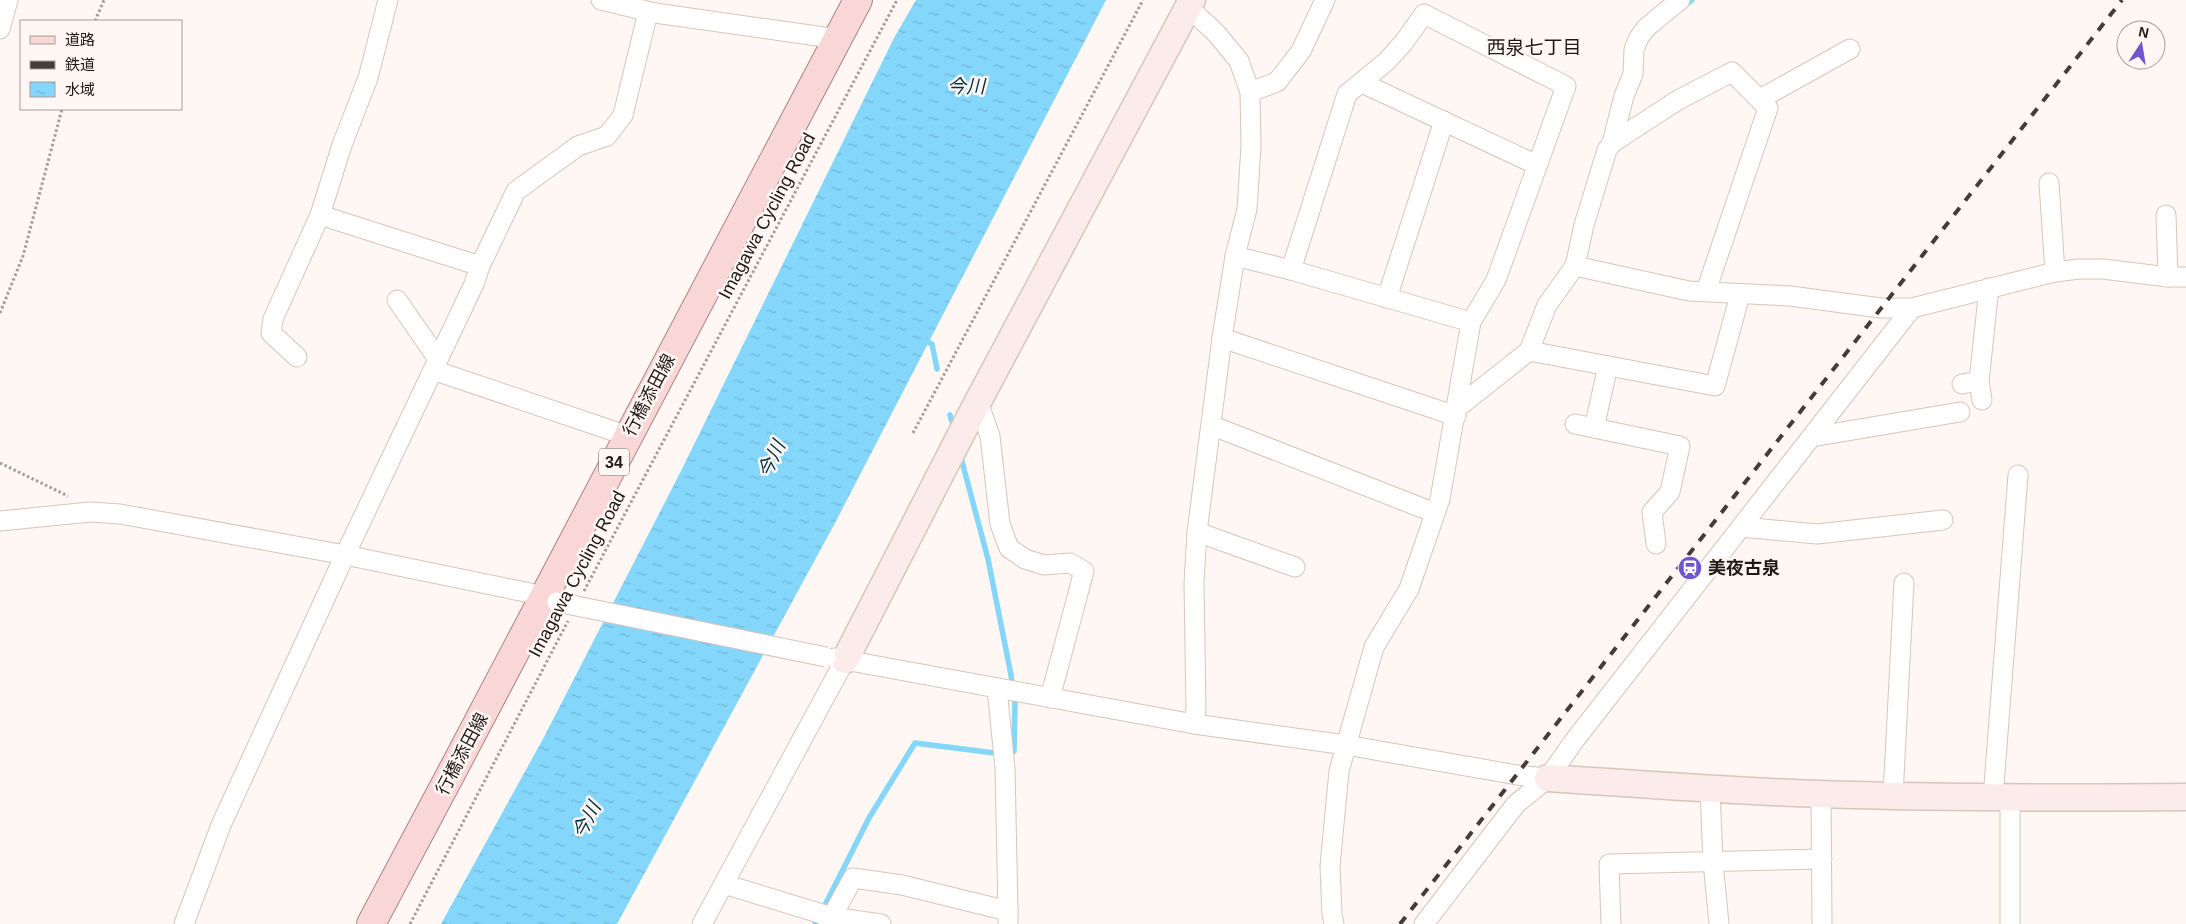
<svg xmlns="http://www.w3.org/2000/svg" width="2186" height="924" font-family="Helvetica,'Noto Sans JP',sans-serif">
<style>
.water{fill:url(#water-ripples)}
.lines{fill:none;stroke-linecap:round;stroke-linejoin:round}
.stream{stroke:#84d6fb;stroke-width:5.5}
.street-casing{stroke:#d8c5bb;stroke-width:21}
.secondary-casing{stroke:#d8c5bb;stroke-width:29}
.primary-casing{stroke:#ab8482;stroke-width:30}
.path{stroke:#a59d99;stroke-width:3;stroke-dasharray:2.5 2.5;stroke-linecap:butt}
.street{stroke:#fff;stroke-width:19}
.secondary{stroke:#fcebeb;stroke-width:26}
.primary{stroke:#fad7d7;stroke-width:28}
.rail{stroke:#443c38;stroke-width:4;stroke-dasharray:9 9;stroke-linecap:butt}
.street-bridge-casing{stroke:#d8c5bb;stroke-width:21;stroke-linecap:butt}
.street-bridge{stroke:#fff;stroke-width:19}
.labels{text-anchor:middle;stroke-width:5;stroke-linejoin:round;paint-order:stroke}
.shield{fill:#fff7f3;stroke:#635c58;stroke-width:1}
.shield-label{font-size:16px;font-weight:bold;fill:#201915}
.street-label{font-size:18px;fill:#201915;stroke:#fff7f3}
.poi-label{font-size:18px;font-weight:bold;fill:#201915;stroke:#fff7f3;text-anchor:start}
.neighbourhood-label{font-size:19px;fill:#201915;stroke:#fff7f3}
.water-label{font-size:19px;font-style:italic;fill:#003143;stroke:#fff7f3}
</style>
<defs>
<pattern id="water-ripples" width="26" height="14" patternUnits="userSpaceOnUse" patternTransform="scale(1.25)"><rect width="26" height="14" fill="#84d6fb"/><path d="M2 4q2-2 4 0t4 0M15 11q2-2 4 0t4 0" fill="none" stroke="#72b7d6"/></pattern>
</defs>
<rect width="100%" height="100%" fill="#fff7f3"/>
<!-- water -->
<path class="water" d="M 916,0 L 1106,0 L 835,523 L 617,924 L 441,924 L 544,737 L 679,475 L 894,38 Z"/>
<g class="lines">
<!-- stream -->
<g class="stream">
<path d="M 1683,7 L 1692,0"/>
<path d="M 923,340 L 932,344 L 937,369"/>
<path d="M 950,415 L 954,428"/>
<path d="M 960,454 L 988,559 L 1011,675 L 1015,703 L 1014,751"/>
<path d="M 824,907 L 869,818 L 915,743 L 995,753"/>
<path d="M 815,924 L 816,922"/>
</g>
<!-- street casing -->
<g class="street-casing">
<g id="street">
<path d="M 601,0 L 655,13 L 838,39"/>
<path d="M 1188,7 L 1216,33 L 1239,61 L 1250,92 L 1251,146 L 1247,209 L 1235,256 L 1222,338 L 1197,532 L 1194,583 L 1196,708 L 1194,724"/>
<path d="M 0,29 L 8,0"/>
<path d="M 1362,83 L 1537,165"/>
<path d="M 1250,92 L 1277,82 L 1301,51 L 1325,0"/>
<path d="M 1760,99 L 1850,49"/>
<path d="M 1612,143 L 1678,100 L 1732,72 L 1768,108 L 1706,291"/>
<path d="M 2049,183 L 2055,272"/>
<path d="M 2166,215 L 2168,277"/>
<path d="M 1235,256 L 1291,270 L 1471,322 L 1440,499 L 1409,589 L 1374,647 L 1339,771 L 1330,866 L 1332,914 L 1334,924"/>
<path d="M 480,266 L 516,191 L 578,146 L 607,136 L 623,115 L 648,12"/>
<path d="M 1575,266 L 1689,291 L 1790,296 L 1881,308 L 1912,308 L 2055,272 L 2079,269 L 2103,269 L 2168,277 L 2186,277"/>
<path d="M 1291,270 L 1347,94 L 1387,61 L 1404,42 L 1424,14 L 1566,86 L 1496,280 L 1471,322"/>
<path d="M 1387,298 L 1444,121"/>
<path d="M 397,300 L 438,359"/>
<path d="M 1222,338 L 1456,416"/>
<path d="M 1529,351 L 1715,386 L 1740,295"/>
<path d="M 297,357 L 271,333 L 273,319 L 320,215"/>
<path d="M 433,370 L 628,436"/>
<path d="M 1962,384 L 1979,381"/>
<path d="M 1982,400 L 1979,381 L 1989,288"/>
<path d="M 978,402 L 990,436 L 1000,524 L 1009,548 L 1025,559 L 1044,565 L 1070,563 L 1084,571 L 1050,698"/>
<path d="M 1457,408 L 1529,351 L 1547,305 L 1575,266 L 1584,225 L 1607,150 L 1612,143 L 1624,96 L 1633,74 L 1634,50 L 1638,39 L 1646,28 L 1680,0"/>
<path d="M 1575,424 L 1680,446 L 1670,492 L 1652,512 L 1656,544"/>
<path d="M 1213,426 L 1435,513"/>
<path d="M 1594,428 L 1608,366"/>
<path d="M 1812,437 L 1960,412"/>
<path d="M 0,521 L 90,512 L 120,514 L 345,555 L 530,593 L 553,600"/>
<path d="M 1741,527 L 1817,534 L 1943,520"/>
<path d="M 1197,532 L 1295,567"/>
<path d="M 834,658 L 1194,724 L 1346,745 L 1517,775 L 1548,778"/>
<path d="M 997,688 L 1005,768 L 1008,911"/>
<path d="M 1710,789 L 1713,862 L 1719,924"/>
<path d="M 1821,794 L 1822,924"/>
<path d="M 1893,796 L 1904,583"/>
<path d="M 1993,798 L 2018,475"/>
<path d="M 724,884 L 832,917 L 881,924"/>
<path d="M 184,924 L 221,825 L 345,555 L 474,284 L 480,266 L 320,215 L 342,145 L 368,78 L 388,0"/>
<path d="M 702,924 L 845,660"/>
<path d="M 828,924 L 853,878 L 902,885 L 1008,911 L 1008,922"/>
<path d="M 1424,924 L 1516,804 L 1548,778 L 1574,741 L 1912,308"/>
<path d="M 1611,924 L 1609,864 L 1822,859"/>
<path d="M 2010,924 L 2010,798"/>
</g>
</g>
<!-- secondary casing -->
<g class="secondary-casing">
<g id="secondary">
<path d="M 845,660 L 974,409 L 1192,0"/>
<path d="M 1548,778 C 1638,784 1729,791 1819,794 C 1942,798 2064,798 2186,797"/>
</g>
</g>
<!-- primary casing -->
<g class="primary-casing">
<path id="primary" d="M 371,924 C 535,617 695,308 858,0"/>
</g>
<!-- path -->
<g class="path">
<path d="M 95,21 L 104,0"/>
<path d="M 0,313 L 23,256 L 62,109"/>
<path d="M 913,433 L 1143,0"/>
<path d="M 0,463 L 68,496"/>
<path d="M 584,591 L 897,0"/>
<path d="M 410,924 L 568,621"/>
</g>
<!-- street -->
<use href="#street" class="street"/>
<!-- secondary -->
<use href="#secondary" class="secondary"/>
<!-- primary -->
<use href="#primary" class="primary"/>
<!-- rail -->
<path class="rail" d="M 1400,924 L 2122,0"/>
<!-- street-bridge casing -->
<g class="street-bridge-casing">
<path id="street-bridge" d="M 557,602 L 826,657"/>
</g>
<!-- street-bridge -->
<use href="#street-bridge" class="street-bridge"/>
</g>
<!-- icons -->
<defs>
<g id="station-disc" transform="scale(1.25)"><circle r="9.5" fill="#7055cf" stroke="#fff7f3"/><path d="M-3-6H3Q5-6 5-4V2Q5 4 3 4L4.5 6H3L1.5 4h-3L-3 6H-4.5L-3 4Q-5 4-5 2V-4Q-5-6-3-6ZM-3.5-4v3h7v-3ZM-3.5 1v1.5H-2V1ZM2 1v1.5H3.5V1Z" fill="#fff"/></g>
</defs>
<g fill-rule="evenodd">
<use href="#station-disc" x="1690" y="568"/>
</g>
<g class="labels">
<!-- shield labels -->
<rect class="shield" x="599" y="448.5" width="30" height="27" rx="4"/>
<g class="shield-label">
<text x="614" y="468">34</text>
</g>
<!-- street labels -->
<g class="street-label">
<text transform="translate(767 216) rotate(-62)" y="6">Imagawa Cycling Road</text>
<text transform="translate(649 395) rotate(-62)" y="6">行橋添田線</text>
<text transform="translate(577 574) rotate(-62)" y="6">Imagawa Cycling Road</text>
<text transform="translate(462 754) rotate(-62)" y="6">行橋添田線</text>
</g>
<!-- poi labels -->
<g class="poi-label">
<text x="1708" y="574">美夜古泉</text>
</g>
<!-- neighbourhood labels -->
<g class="neighbourhood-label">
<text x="1534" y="54">西泉七丁目</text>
</g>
<!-- water labels -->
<g class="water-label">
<text x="966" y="93">今川</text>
<text transform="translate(771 459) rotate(-64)" y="7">今川</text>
<text transform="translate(586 820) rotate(-62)" y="7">今川</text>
</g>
</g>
<!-- legend -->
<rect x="20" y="20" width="162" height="90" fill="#fff7f3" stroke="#a69e9a"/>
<rect x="30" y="36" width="25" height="8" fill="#fad7d7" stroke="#a69e9a"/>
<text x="65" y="45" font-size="15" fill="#201915">道路</text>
<rect x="30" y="61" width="25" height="8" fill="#443c38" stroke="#a69e9a"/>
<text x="65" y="70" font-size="15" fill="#201915">鉄道</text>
<rect x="30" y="82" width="25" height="15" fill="url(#water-ripples)" stroke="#a69e9a"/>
<text x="65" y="95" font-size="15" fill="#201915">水域</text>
<!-- north arrow -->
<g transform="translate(2141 45) rotate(12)"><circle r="24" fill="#fff7f3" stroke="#a69e9a"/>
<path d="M0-4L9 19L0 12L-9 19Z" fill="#7055cf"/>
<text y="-8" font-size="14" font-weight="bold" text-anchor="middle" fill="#201915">N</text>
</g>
</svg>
